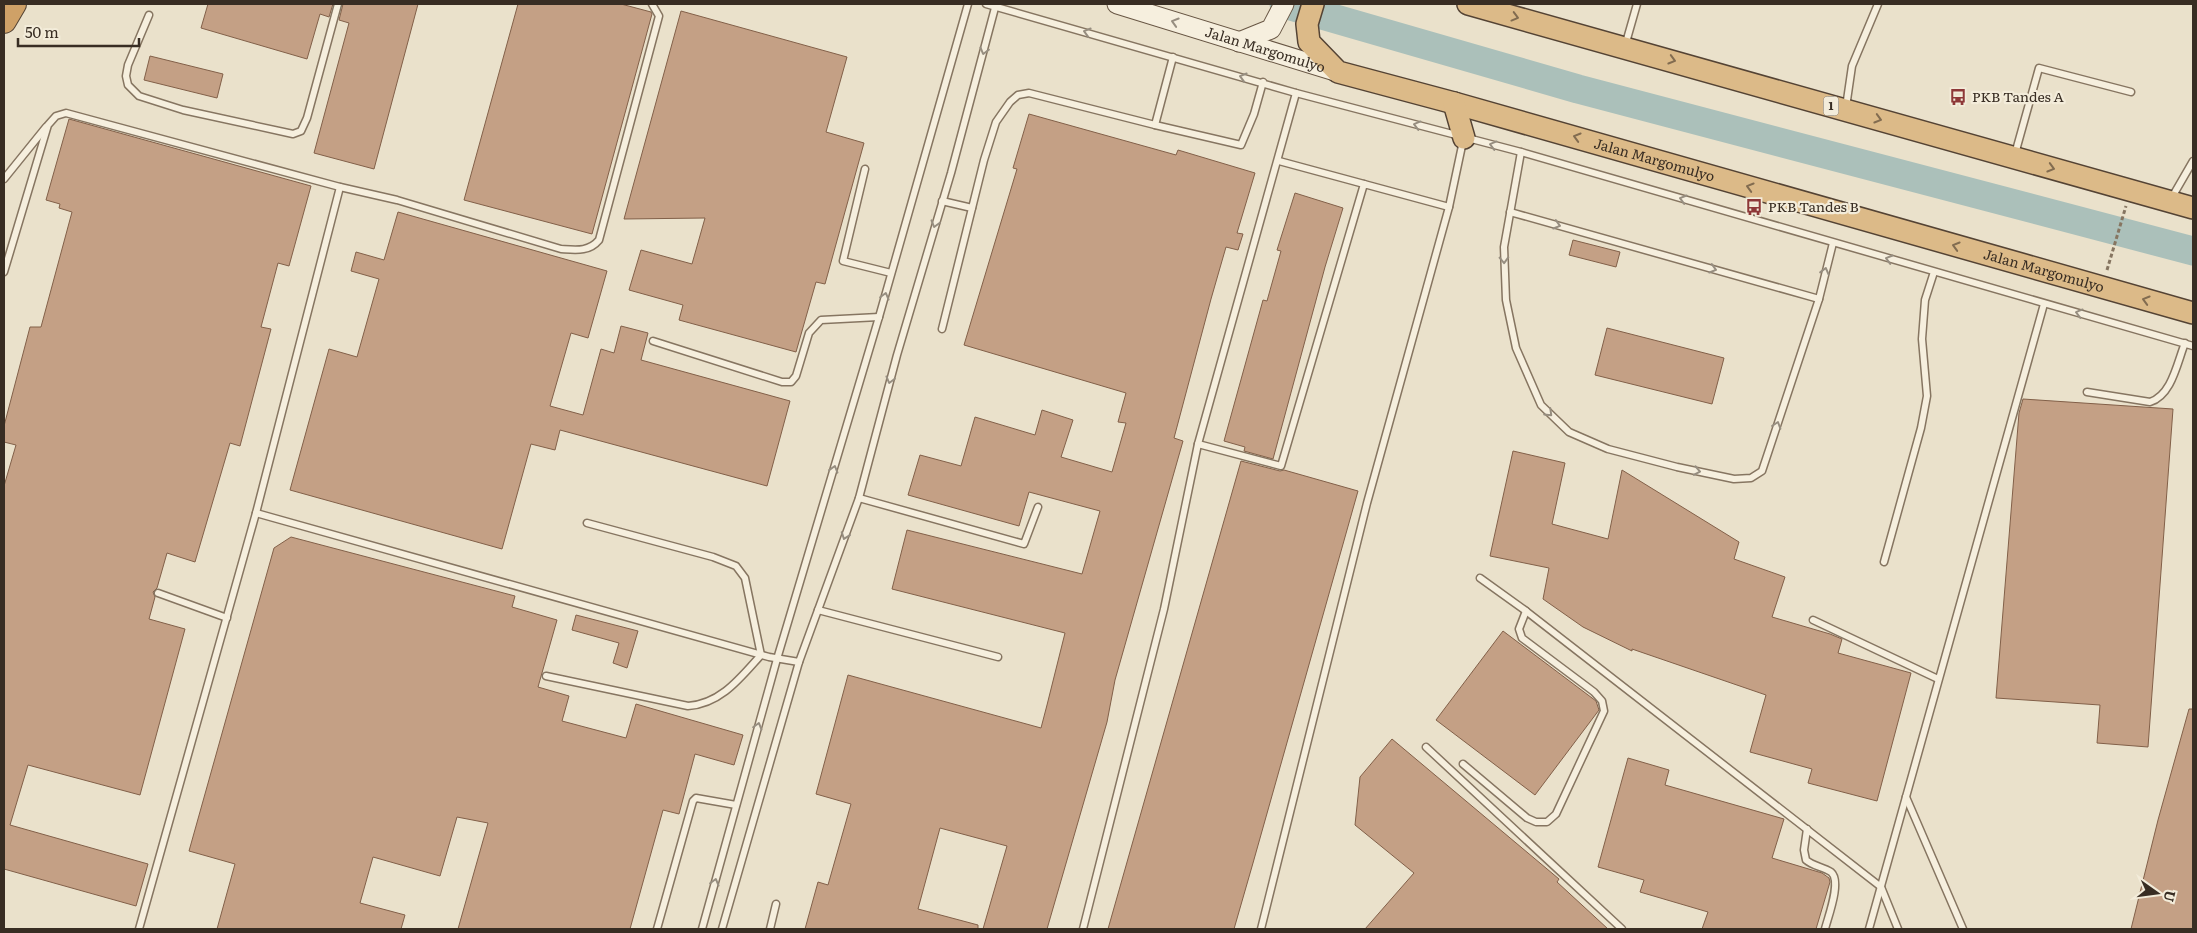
<svg xmlns="http://www.w3.org/2000/svg" width="2197" height="933" font-family="Literata,serif">
<style>
.lines{fill:none;stroke-linecap:round;stroke-linejoin:round}
.river{stroke:#abc0ba;stroke-width:29}
.building{fill:#c4a085;stroke:#826049}
.service-casing{stroke:#867561;stroke-width:9}
.secondary-casing{stroke:#685644;stroke-width:21}
.trunk-casing{stroke:#544334;stroke-width:24}
.motorway-casing{stroke:#544334;stroke-width:26}
.path{stroke:#867561;stroke-width:3;stroke-dasharray:4 2.5;stroke-linecap:butt}
.service{stroke:#f6efde;stroke-width:6}
.secondary{stroke:#f6efde;stroke-width:19}
.trunk{stroke:#dcba88;stroke-width:21}
.motorway{stroke:#cfa167;stroke-width:24}
.oneway{stroke:#826c50}
.oneway2{stroke:#978e80}
.labels{text-anchor:middle;stroke-width:4.5;stroke-linejoin:round;paint-order:stroke}
.shield{fill:#f3ecda;stroke:#70665a;stroke-width:1}
.shield-label{font-size:12px;font-weight:bold;fill:#382d23}
.street-label{font-size:14px;fill:#382d23;stroke:#f3ecda}
.poi-label{font-size:14px;fill:#382d23;stroke:#f3ecda;text-anchor:start}
</style>
<rect width="100%" height="100%" fill="#eae1cb"/>
<g class="lines">
<!-- river -->
<path class="river" d="M 1284,4 L 1578,89 L 2193,251"/>
</g>
<!-- building -->
<g class="building">
<path d="M 208,4 L 333,4 L 329,17 L 320,14 L 307,59 L 201,28 Z"/>
<path d="M 343,4 L 418,4 L 374,169 L 314,153 L 349,23 L 339,20 Z"/>
<path d="M 518,4 L 621,4 L 651,12 L 652,14 L 592,234 L 464,200 Z"/>
<path d="M 681,11 L 847,57 L 826,132 L 864,143 L 825,284 L 816,282 L 796,352 L 679,320 L 683,305 L 629,290 L 641,250 L 692,264 L 705,218 L 624,219 Z"/>
<path d="M 150,56 L 223,74 L 217,98 L 144,80 Z"/>
<path d="M 1029,114 L 1176,155 L 1178,150 L 1255,173 L 1237,233 L 1243,234 L 1238,250 L 1226,247 L 1211,299 L 1174,438 L 1183,441 L 1115,680 L 1107,722 L 1047,929 L 983,929 L 1007,846 L 940,828 L 918,909 L 978,925 L 978,929 L 805,929 L 818,882 L 828,885 L 851,804 L 816,794 L 848,675 L 1041,728 L 1047,705 L 1065,633 L 892,589 L 907,530 L 1082,574 L 1100,511 L 1029,492 L 1019,526 L 908,495 L 920,455 L 961,466 L 975,417 L 1035,435 L 1042,410 L 1073,420 L 1061,457 L 1112,472 L 1126,423 L 1118,422 L 1126,393 L 964,345 L 1017,169 L 1013,168 Z"/>
<path d="M 69,119 L 311,186 L 289,266 L 278,263 L 261,327 L 271,329 L 240,446 L 230,443 L 195,562 L 167,553 L 157,588 L 153,592 L 155,597 L 149,619 L 185,629 L 140,795 L 28,765 L 10,825 L 148,864 L 136,906 L 4,869 L 4,486 L 16,445 L 4,442 L 4,426 L 30,327 L 41,327 L 72,212 L 59,208 L 60,204 L 46,200 Z"/>
<path d="M 1295,193 L 1343,208 L 1325,267 L 1273,459 L 1244,451 L 1245,447 L 1224,441 L 1263,300 L 1267,301 L 1281,251 L 1277,250 Z"/>
<path d="M 398,212 L 607,271 L 588,338 L 571,333 L 550,406 L 583,415 L 601,349 L 614,353 L 621,326 L 648,333 L 641,360 L 790,401 L 767,486 L 560,430 L 555,450 L 531,444 L 502,549 L 290,490 L 329,349 L 357,357 L 379,279 L 351,271 L 356,252 L 384,260 Z"/>
<path d="M 1573,240 L 1620,252 L 1616,267 L 1569,255 Z"/>
<path d="M 1607,328 L 1724,358 L 1712,404 L 1595,375 Z"/>
<path d="M 2023,399 L 2173,409 L 2148,747 L 2097,743 L 2100,705 L 1996,698 L 2019,413 Z"/>
<path d="M 1513,451 L 1565,463 L 1552,524 L 1608,539 L 1622,470 L 1739,542 L 1734,559 L 1785,577 L 1772,617 L 1830,634 L 1842,639 L 1838,653 L 1911,673 L 1877,801 L 1808,783 L 1812,769 L 1750,752 L 1766,695 L 1632,649 L 1632,651 L 1583,627 L 1543,599 L 1549,568 L 1490,556 Z"/>
<path d="M 1241,461 L 1280,471 L 1284,470 L 1358,491 L 1253,863 L 1234,929 L 1108,929 Z"/>
<path d="M 291,537 L 515,596 L 512,607 L 557,620 L 538,687 L 569,696 L 562,721 L 626,738 L 636,704 L 743,735 L 734,765 L 695,754 L 679,814 L 663,810 L 630,929 L 458,929 L 488,823 L 457,817 L 440,876 L 373,857 L 360,903 L 405,915 L 401,929 L 217,929 L 235,864 L 189,851 L 274,548 Z"/>
<path d="M 576,615 L 638,631 L 627,668 L 613,663 L 619,643 L 572,630 Z"/>
<path d="M 1503,631 L 1596,701 L 1599,710 L 1535,795 L 1436,720 Z"/>
<path d="M 2189,709 L 2193,709 L 2193,929 L 2131,929 L 2158,820 Z"/>
<path d="M 1392,739 L 1559,879 L 1557,882 L 1608,929 L 1365,929 L 1414,873 L 1355,825 L 1360,777 Z"/>
<path d="M 1628,758 L 1669,770 L 1665,785 L 1784,819 L 1772,858 L 1822,873 L 1829,878 L 1830,882 L 1816,929 L 1702,929 L 1708,912 L 1640,892 L 1644,880 L 1598,867 Z"/>
</g>
<g class="lines">
<!-- service casing -->
<g class="service-casing">
<g id="service">
<path d="M 986,4 L 1296,93 L 1521,152 L 2193,346"/>
<path d="M 149,15 L 128,65 L 126,76 L 128,85 L 139,96 L 183,110 L 293,134 L 301,131 L 307,118 L 338,4"/>
<path d="M 1625,46 L 1637,4"/>
<path d="M 1846,107 L 1852,66 L 1878,4"/>
<path d="M 1155,125 L 1241,145 L 1254,114 L 1263,82"/>
<path d="M 1521,152 L 1504,247 L 1506,300 L 1516,348 L 1541,405 L 1569,432 L 1608,449 L 1677,467 L 1734,479 L 1751,478 L 1762,471 L 1819,299 L 1833,243"/>
<path d="M 2015,154 L 2039,68 L 2131,92"/>
<path d="M 1279,161 L 1364,184"/>
<path d="M 865,169 L 843,261 L 891,273"/>
<path d="M 4,179 L 46,127"/>
<path d="M 340,187 L 397,200 L 561,249 C 576,250 589,252 599,240 L 659,16 L 652,4"/>
<path d="M 2171,199 L 2193,161"/>
<path d="M 942,201 L 972,208"/>
<path d="M 1510,212 L 1819,299"/>
<path d="M 4,272 L 48,125 L 56,116 L 66,113 L 340,187 L 256,513 L 139,929"/>
<path d="M 942,329 L 984,160 L 996,122 L 1010,102 L 1018,95 L 1029,93 L 1155,125 L 1173,57"/>
<path d="M 653,341 L 782,382 L 791,382 L 796,376 L 809,333 L 821,320 L 879,317"/>
<path d="M 2087,392 L 2150,402 C 2172,395 2177,363 2185,343"/>
<path d="M 1198,444 L 1281,466 L 1364,184 L 1449,207"/>
<path d="M 859,498 L 1024,544 L 1038,507"/>
<path d="M 256,513 L 769,657 L 799,662"/>
<path d="M 1884,562 L 1921,428 L 1927,396 L 1922,339 L 1925,300 L 1934,272"/>
<path d="M 1480,578 L 1526,611 L 1881,887 L 1898,929"/>
<path d="M 158,593 L 227,618"/>
<path d="M 818,610 L 998,657"/>
<path d="M 1813,620 L 1938,679"/>
<path d="M 546,676 L 688,706 C 721,704 741,677 761,655 L 745,578 L 736,566 L 713,557 L 587,523"/>
<path d="M 1426,747 L 1622,929"/>
<path d="M 1463,764 L 1527,818 L 1536,822 L 1547,822 L 1556,814 L 1604,711 L 1602,701 L 1594,692 L 1522,638 L 1519,629 L 1526,611"/>
<path d="M 1906,797 L 1963,929"/>
<path d="M 1807,829 L 1804,850 L 1806,860 C 1813,866 1823,867 1831,872 C 1842,881 1828,917 1825,929"/>
<path d="M 657,929 L 693,801 L 696,798 L 736,805"/>
<path d="M 702,929 L 777,659 L 879,317 L 968,4"/>
<path d="M 722,929 L 799,662 L 859,498 L 897,355 L 951,173 L 996,4"/>
<path d="M 770,929 L 776,904"/>
<path d="M 1083,929 L 1164,609 L 1198,444 L 1296,93"/>
<path d="M 1261,929 L 1367,503 L 1449,207 L 1463,141"/>
<path d="M 1869,929 L 2044,304"/>
</g>
</g>
<!-- secondary casing -->
<g class="secondary-casing">
<g id="secondary">
<path id="s1" d="M 1117,4 L 1338,72"/>
<path d="M 1239,42 L 1271,29 L 1284,4"/>
</g>
</g>
<!-- trunk casing -->
<g class="trunk-casing">
<g id="trunk">
<path id="s2" d="M 1313,4 L 1307,24 L 1309,42 L 1338,72 L 1454,103 L 2193,313"/>
<path d="M 1468,4 L 2193,208"/>
<path d="M 1454,103 L 1464,138"/>
</g>
</g>
<!-- motorway casing -->
<g class="motorway-casing">
<path id="motorway" d="M 4,21 L 14,4"/>
</g>
<!-- path -->
<path class="path" d="M 2107,270 L 2126,206"/>
<!-- service -->
<use href="#service" class="service"/>
<!-- secondary -->
<use href="#secondary" class="secondary"/>
<!-- trunk -->
<use href="#trunk" class="trunk"/>
<!-- motorway -->
<use href="#motorway" class="motorway"/>
</g>
<!-- one-way arrows -->
<defs><path id="oneway-chevron" d="M-2-3.5L2.5 0L-2 3.5" fill="none" stroke-width="1.6" stroke-linecap="round" stroke-linejoin="round" transform="scale(1.25)"/></defs>
<g class="oneway">
<use href="#oneway-chevron" transform="translate(1515 17) rotate(15)"/>
<use href="#oneway-chevron" transform="translate(1672 60) rotate(16)"/>
<use href="#oneway-chevron" transform="translate(1878 119) rotate(16)"/>
<use href="#oneway-chevron" transform="translate(1577 137) rotate(-164)"/>
<use href="#oneway-chevron" transform="translate(2051 168) rotate(16)"/>
<use href="#oneway-chevron" transform="translate(1750 187) rotate(-164)"/>
<use href="#oneway-chevron" transform="translate(1956 246) rotate(-164)"/>
<use href="#oneway-chevron" transform="translate(2146 300) rotate(-164)"/>
</g>
<g class="oneway2">
<use href="#oneway-chevron" transform="translate(1175 22) rotate(-163)"/>
<use href="#oneway-chevron" transform="translate(1087 32) rotate(-164)"/>
<use href="#oneway-chevron" transform="translate(984 51) rotate(105)"/>
<use href="#oneway-chevron" transform="translate(1243 77) rotate(-164)"/>
<use href="#oneway-chevron" transform="translate(1417 125) rotate(-165)"/>
<use href="#oneway-chevron" transform="translate(1493 145) rotate(-165)"/>
<use href="#oneway-chevron" transform="translate(1683 199) rotate(-164)"/>
<use href="#oneway-chevron" transform="translate(935 224) rotate(106)"/>
<use href="#oneway-chevron" transform="translate(1557 225) rotate(16)"/>
<use href="#oneway-chevron" transform="translate(1889 259) rotate(-164)"/>
<use href="#oneway-chevron" transform="translate(1504 260) rotate(88)"/>
<use href="#oneway-chevron" transform="translate(1713 269) rotate(16)"/>
<use href="#oneway-chevron" transform="translate(1825 271) rotate(-76)"/>
<use href="#oneway-chevron" transform="translate(885 296) rotate(-75)"/>
<use href="#oneway-chevron" transform="translate(2079 313) rotate(-165)"/>
<use href="#oneway-chevron" transform="translate(890 380) rotate(105)"/>
<use href="#oneway-chevron" transform="translate(1549 413) rotate(44)"/>
<use href="#oneway-chevron" transform="translate(1777 425) rotate(-72)"/>
<use href="#oneway-chevron" transform="translate(834 469) rotate(-73)"/>
<use href="#oneway-chevron" transform="translate(1697 471) rotate(11)"/>
<use href="#oneway-chevron" transform="translate(845 536) rotate(110)"/>
<use href="#oneway-chevron" transform="translate(758 726) rotate(-74)"/>
<use href="#oneway-chevron" transform="translate(715 882) rotate(-75)"/>
</g>
<!-- icons -->
<defs>
<g id="bus-bare" transform="scale(1.35)"><path d="M-5-6H5V4H4V6H2V4H-2V6H-4V4H-5ZM-3.5-4V0h7V-4ZM-3.5 1.2v1.5H-2V1.2ZM2 1.2v1.5H3.5V1.2Z" fill="#8e3838" stroke="#f3ecda" stroke-width="2.5" paint-order="stroke"/></g>
</defs>
<g fill-rule="evenodd">
<use href="#bus-bare" x="1958" y="97"/>
<use href="#bus-bare" x="1754" y="207"/>
</g>
<g class="labels">
<!-- shield labels -->
<rect class="shield" x="1823.5" y="96.5" width="15" height="19" rx="4"/>
<g class="shield-label">
<text x="1831" y="110">1</text>
</g>
<!-- street labels -->
<g class="street-label">
<text dy="5" stroke="none"><textPath href="#s1" startOffset="155">Jalan Margomulyo</textPath></text>
<text dy="5" stroke="none"><textPath href="#s2" startOffset="409">Jalan Margomulyo</textPath></text>
<text dy="5" stroke="none"><textPath href="#s2" startOffset="814">Jalan Margomulyo</textPath></text>
</g>
<!-- poi labels -->
<g class="poi-label">
<text x="1972" y="102">PKB Tandes A</text>
<text x="1768" y="212">PKB Tandes B</text>
</g>
</g>
<!-- border -->
<rect width="2197" height="933" fill="none" stroke="#382d23" stroke-width="10"/>
<!-- north arrow -->
<g transform="translate(2157 893) rotate(104)" stroke="#f3ecda" stroke-width="4" paint-order="stroke">
<path d="M0-4L9 19L0 12L-9 19Z" fill="#382d23"/>
<text y="-8" font-size="14" font-weight="bold" text-anchor="middle" fill="#382d23">U</text>
</g>
<!-- scale -->
<path d="M18 38v8h121v-8" fill="none" stroke="#382d23" stroke-width="2.5"/>
<text x="25" y="38" font-size="15" fill="#382d23" stroke="#f3ecda" stroke-width="4" paint-order="stroke">50 m</text>
</svg>
